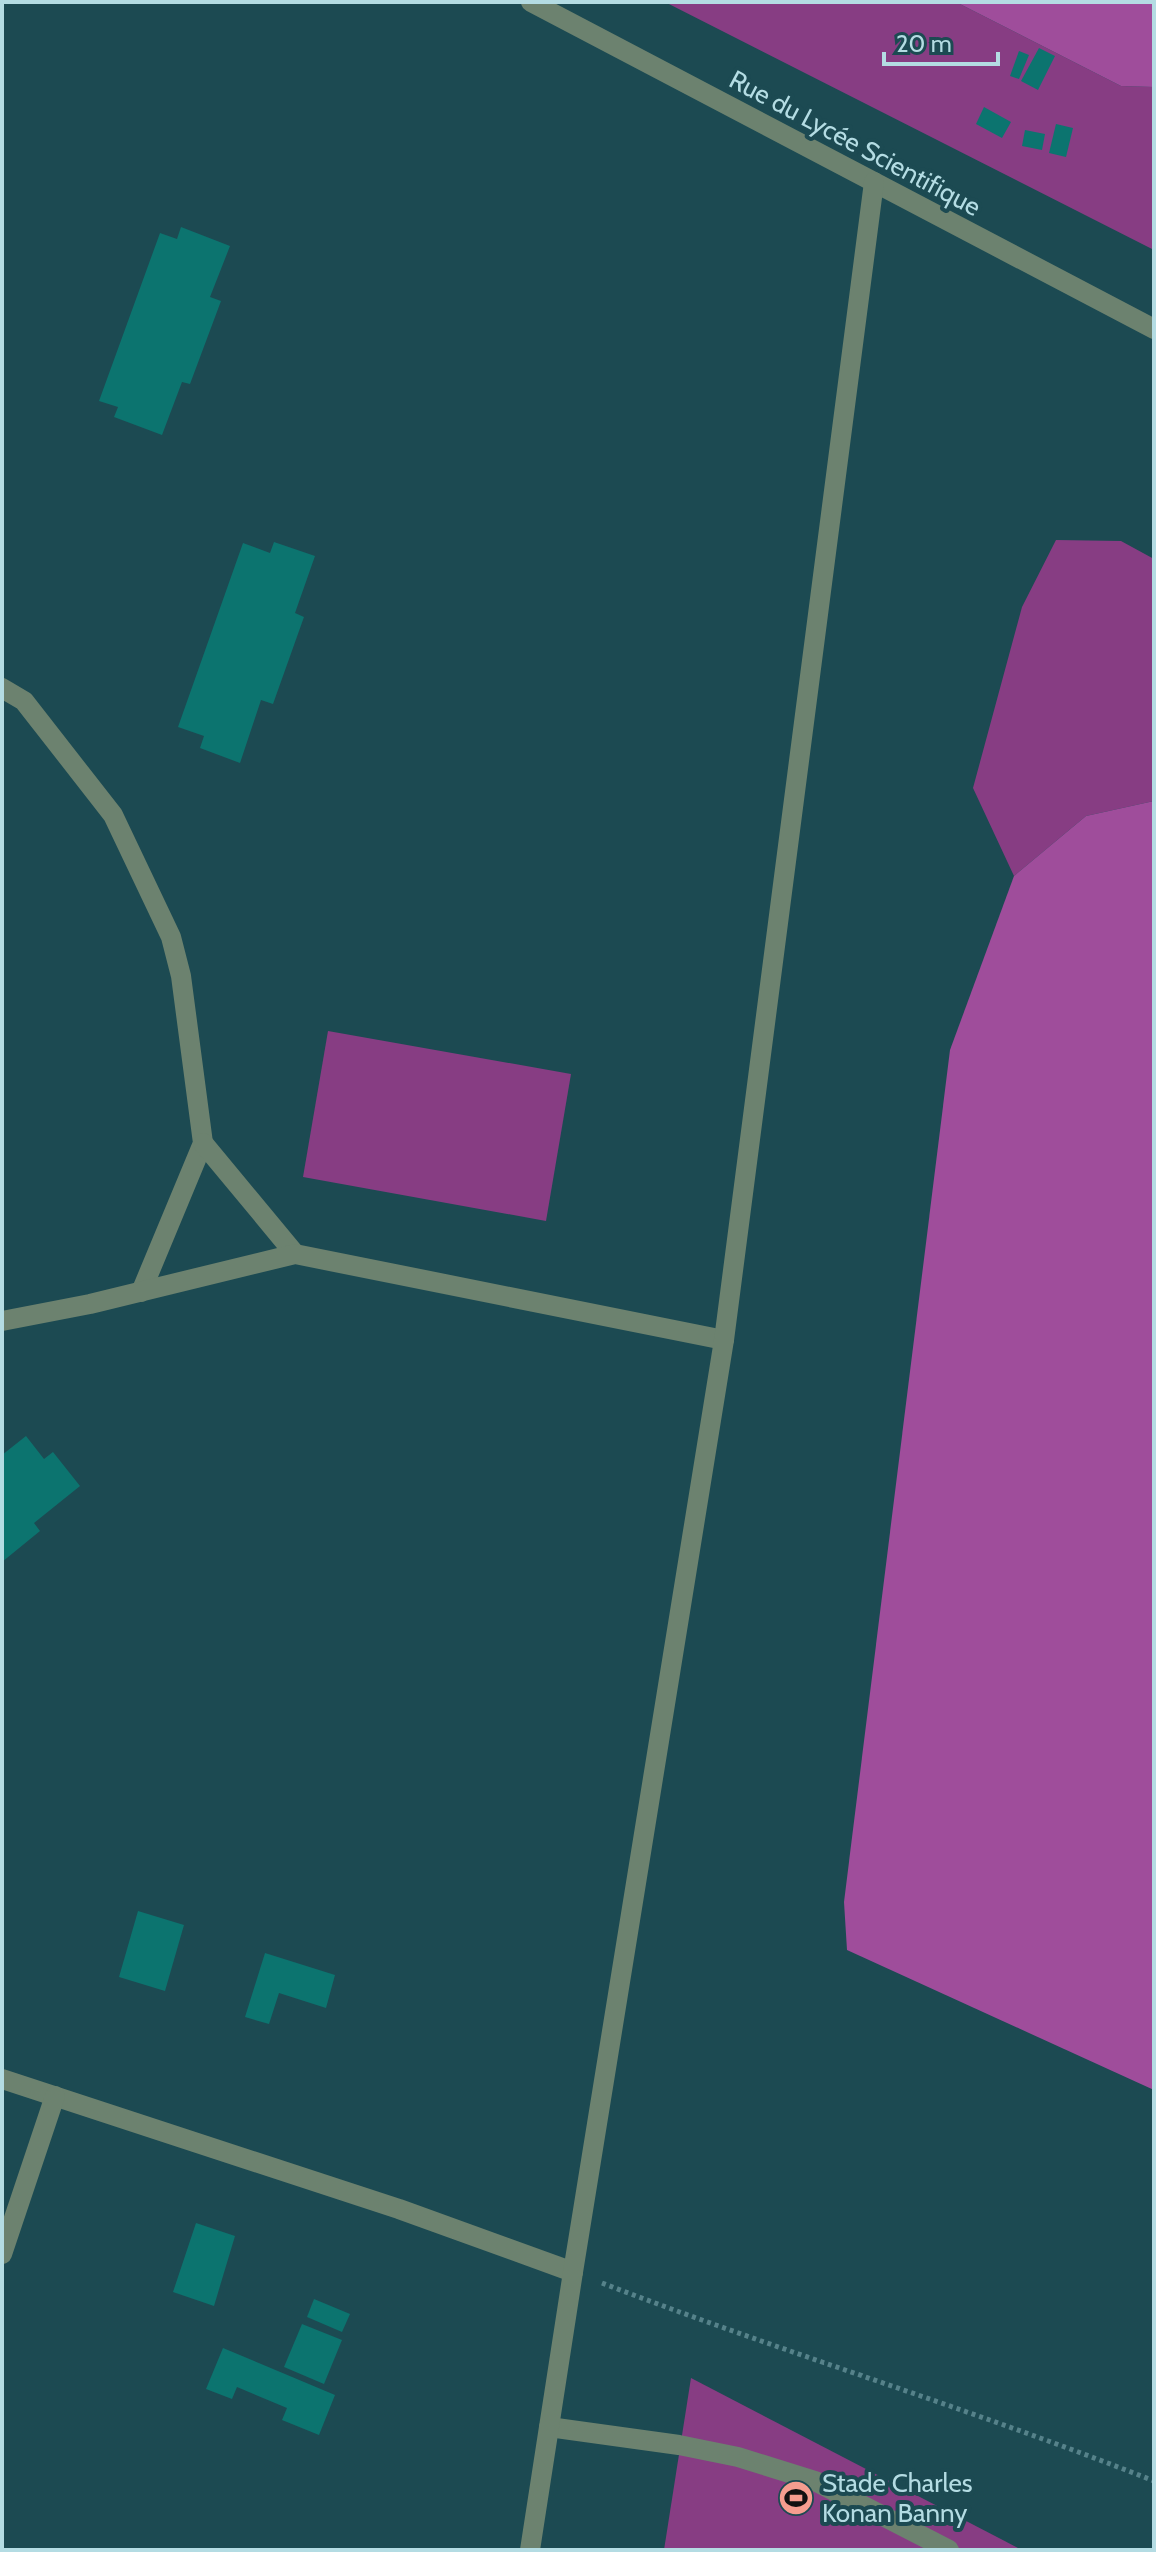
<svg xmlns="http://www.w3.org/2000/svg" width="1156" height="2552" font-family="Cabin,sans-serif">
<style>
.green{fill:#873d83}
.forest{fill:#9f4d9b}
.building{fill:#0c746f}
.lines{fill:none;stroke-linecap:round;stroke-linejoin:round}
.path{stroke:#56828a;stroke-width:5;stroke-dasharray:4 4;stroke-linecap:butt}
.minor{stroke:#6c826f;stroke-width:20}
.labels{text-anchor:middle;stroke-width:8;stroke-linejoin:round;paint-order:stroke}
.street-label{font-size:26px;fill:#b4dce3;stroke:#1c4a52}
.poi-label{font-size:26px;fill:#b4dce3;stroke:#1c4a52;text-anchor:start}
</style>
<rect width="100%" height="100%" fill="#1c4a52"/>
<!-- green -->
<g class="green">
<path d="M 665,2 L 956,2 L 1121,86 L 1154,87 L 1154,250 Z"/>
<path d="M 1056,540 L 1121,541 L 1154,559 L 1154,801 L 1086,816 L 1014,876 L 973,788 L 1022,607 Z"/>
<path d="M 328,1031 L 571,1074 L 546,1221 L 303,1177 Z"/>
<path d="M 691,2378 L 1022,2550 L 664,2550 Z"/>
</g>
<!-- forest -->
<g class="forest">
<path d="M 956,2 L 1154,2 L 1154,87 L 1121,86 Z"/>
<path d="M 1154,801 L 1154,2090 L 847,1950 L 844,1902 L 950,1050 L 1014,876 L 1086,816 Z"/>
</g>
<!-- building -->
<g class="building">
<path d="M 1039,48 L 1055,56 L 1038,90 L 1021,81 Z"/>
<path d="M 1019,51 L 1029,55 L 1019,79 L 1010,76 Z"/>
<path d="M 984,107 L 1011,122 L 1002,138 L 976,124 Z"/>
<path d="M 1056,124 L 1073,128 L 1066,157 L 1049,153 Z"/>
<path d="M 1025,130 L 1045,134 L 1042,150 L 1022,146 Z"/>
<path d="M 181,227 L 230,246 L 210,297 L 221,301 L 190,384 L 182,382 L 162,435 L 114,417 L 118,407 L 99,401 L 160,233 L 177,239 Z"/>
<path d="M 274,542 L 315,556 L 295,613 L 304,617 L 273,704 L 261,700 L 240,763 L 200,748 L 204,736 L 178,727 L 243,543 L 270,553 Z"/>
<path d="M 26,1436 L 44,1459 L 53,1452 L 80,1486 L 34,1523 L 40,1531 L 2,1562 L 2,1455 Z"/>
<path d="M 138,1911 L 184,1925 L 165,1991 L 119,1977 Z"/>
<path d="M 265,1953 L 335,1975 L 326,2008 L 279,1993 L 269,2024 L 245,2017 Z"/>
<path d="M 196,2223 L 235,2236 L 214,2306 L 173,2292 Z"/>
<path d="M 314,2299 L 350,2314 L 342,2332 L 307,2317 Z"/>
<path d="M 302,2324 L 342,2340 L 324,2384 L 284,2367 Z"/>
<path d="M 223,2348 L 335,2395 L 319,2435 L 282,2420 L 287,2408 L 237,2387 L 232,2399 L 206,2389 Z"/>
</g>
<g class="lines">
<!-- path -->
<path class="path" d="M 602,2283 C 784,2353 972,2409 1154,2481"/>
<!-- minor -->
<g class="minor">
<path d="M 531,2 L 1154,329"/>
<path d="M 2,688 L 24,701 L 113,815 L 171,937 L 181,976 L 203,1143 L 141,1292"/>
<path d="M 203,1143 L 295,1254"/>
<path d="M 2,1321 L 90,1304 L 295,1254 L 724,1340"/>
<path d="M 2,2079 L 399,2209 L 573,2272"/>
<path d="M 2,2254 L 55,2096"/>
<path d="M 549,2427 L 679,2445 L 738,2457 L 815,2481 L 949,2550"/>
<path d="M 530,2550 L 573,2272 L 724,1340 L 874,182"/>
</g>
</g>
<!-- icons -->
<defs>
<g id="stadium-disc" transform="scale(1.8)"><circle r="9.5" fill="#f59d8f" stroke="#1c4a52"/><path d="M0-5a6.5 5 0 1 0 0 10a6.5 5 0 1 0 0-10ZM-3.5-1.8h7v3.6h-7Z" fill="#111"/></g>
</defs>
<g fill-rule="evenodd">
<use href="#stadium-disc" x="796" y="2498"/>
</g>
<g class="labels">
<!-- street labels -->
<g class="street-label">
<text transform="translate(855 143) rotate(28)" y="9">Rue du Lycée Scientifique</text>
</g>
<!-- poi labels -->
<g class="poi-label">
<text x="822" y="2492">Stade Charles<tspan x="822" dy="30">Konan Banny</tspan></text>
</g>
</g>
<!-- border -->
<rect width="1156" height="2552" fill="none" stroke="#b4dce3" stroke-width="8"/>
<!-- scale -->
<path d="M884 52v12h114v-12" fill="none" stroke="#b4dce3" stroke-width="4"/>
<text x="896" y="52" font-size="24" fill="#b4dce3" stroke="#1c4a52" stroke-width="6" paint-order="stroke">20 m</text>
</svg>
